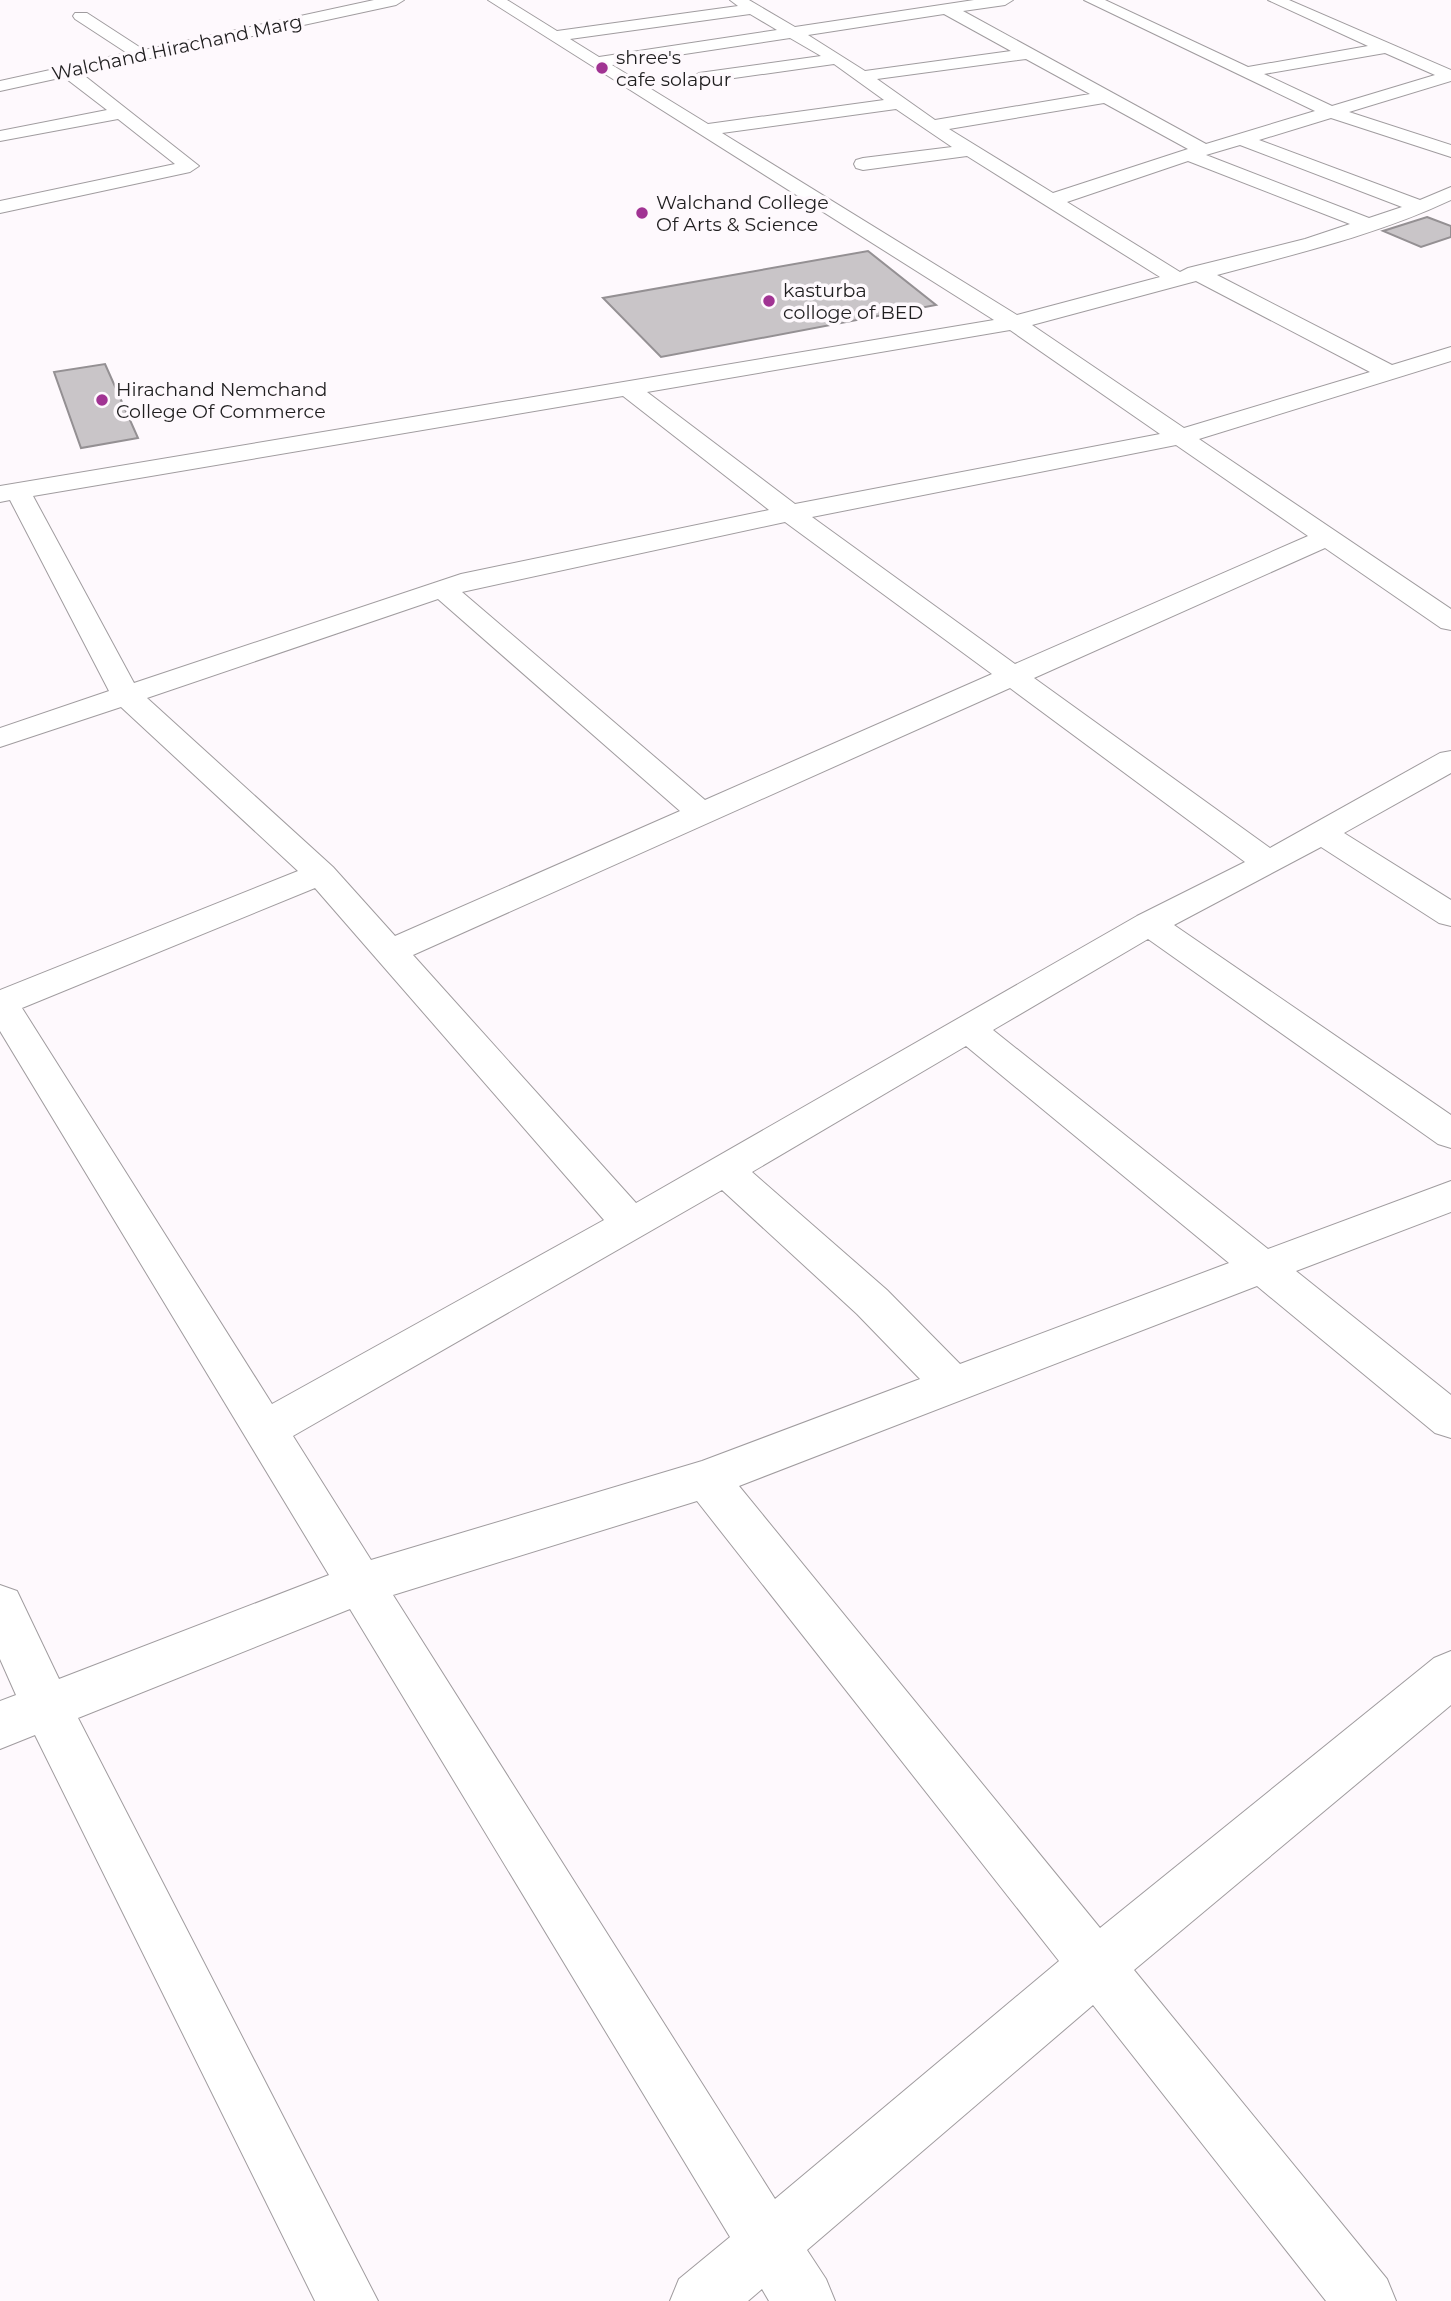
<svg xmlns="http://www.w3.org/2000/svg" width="1451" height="2301" font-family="Montserrat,sans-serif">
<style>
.building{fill:#c9c5c8;stroke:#949093;stroke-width:2}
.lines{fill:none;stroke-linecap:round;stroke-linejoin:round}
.minor-casing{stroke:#a09c9f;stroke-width:2}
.minor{fill:#fff;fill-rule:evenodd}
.poi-dot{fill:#a13393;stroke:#fef9fd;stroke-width:2.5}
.labels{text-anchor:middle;stroke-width:7;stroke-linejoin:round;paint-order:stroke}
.far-street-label{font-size:19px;fill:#201f20;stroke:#fef9fd}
.far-poi-label{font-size:19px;fill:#201f20;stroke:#fef9fd;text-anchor:start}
</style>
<rect width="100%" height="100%" fill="#fef9fd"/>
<!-- building -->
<g class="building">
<path d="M 1427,217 L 1451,226 L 1451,237 L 1421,247 L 1383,231 Z"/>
<path d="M 868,251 L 936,305 L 661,357 L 603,298 Z"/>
<path d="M 105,364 L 138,438 L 81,448 L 54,372 Z"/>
</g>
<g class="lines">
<!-- minor casing -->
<g class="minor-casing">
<g id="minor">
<path d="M 374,0 L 404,0 L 396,5 L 81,73 L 199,166 L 190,172 L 0,213 L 0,201 L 175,164 L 118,119 L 0,141 L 0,131 L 107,110 L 64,77 L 0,91 L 0,81 L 127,53 L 75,19 L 73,16 L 75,13 L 87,13 L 144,50 Z"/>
<path d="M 488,0 L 507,0 L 557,31 L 738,6 L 730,0 L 749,0 L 795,27 L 974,0 L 1013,0 L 1005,5 L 963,11 L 1206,144 L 1315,111 L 1084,0 L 1105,0 L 1248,67 L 1368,46 L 1268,0 L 1289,0 L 1451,70 L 1451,81 L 1349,112 L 1451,145 L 1451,157 L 1331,118 L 1259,140 L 1420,200 L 1451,187 L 1451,200 C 1377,235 1295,254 1217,275 L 1392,365 L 1451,347 L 1451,361 L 1199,439 L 1451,609 L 1451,630 L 1441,628 L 1325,548 L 1034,678 L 1270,848 L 1440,753 L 1451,751 L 1451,773 L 1344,833 L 1451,900 L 1451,926 L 1439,923 L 1321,847 L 1174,925 L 1451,1115 L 1451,1148 L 1438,1144 L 1148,939 L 993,1030 L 1268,1249 L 1451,1181 L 1451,1212 L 1296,1271 L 1451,1395 L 1451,1438 L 1435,1433 L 1257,1286 L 739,1486 L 1100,1928 L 1434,1658 L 1451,1651 L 1451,1705 L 1134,1970 L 1387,2279 L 1396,2301 L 1326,2301 L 1093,2005 L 807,2250 L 826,2279 L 835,2301 L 769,2301 L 762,2289 L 748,2301 L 670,2301 L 679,2279 L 730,2237 L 350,1609 L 78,1718 L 378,2301 L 315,2301 L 35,1735 L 0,1749 L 0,1701 L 16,1695 L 0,1659 L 0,1585 L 17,1591 L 59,1679 L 329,1575 L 0,1031 L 0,990 L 298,871 L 121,707 L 0,747 L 0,728 L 109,691 L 10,500 L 0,502 L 0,486 L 994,320 ZM 750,14 L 777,30 L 599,57 L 570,39 ZM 944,14 L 1011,51 L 865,71 L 808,35 ZM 790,38 L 821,56 L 699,73 L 690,78 L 699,83 L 834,64 L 884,100 L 708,124 L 612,65 ZM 1385,53 L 1435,75 L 1332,106 L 1264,74 ZM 1026,59 L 1090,94 L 935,120 L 877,79 ZM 1104,103 L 1188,149 L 1053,193 L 949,129 ZM 896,109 L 952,147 L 863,158 L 856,160 L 854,164 L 856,168 L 863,170 L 967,156 L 1160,277 L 1017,315 L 722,133 ZM 1240,145 L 1402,207 L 1369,218 L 1206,155 ZM 1188,161 L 1350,224 L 1305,239 L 1188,268 L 1180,272 L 1067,202 ZM 1196,281 L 1370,372 L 1184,428 L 1032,325 ZM 1010,330 L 1160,434 L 795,504 L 647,392 ZM 623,396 L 769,510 L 461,574 L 134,683 L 33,496 ZM 1176,445 L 1308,536 L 1015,664 L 812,517 ZM 785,522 L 992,674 L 705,800 L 462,592 ZM 438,599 L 680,811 L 395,936 L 333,867 L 147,698 ZM 1010,688 L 1245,862 L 1137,916 L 636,1203 L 413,955 ZM 315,888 L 604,1220 L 272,1404 L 22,1008 ZM 966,1046 L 1229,1263 L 960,1364 L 887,1290 L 752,1172 ZM 722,1190 L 857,1314 L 920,1379 L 702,1461 L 371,1560 L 293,1436 ZM 697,1501 L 1059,1961 L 775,2199 L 393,1595 Z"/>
</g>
</g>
<!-- minor -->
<use href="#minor" class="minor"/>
</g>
<!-- markers -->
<g class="poi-dot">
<circle cx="602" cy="68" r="7"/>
<circle cx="642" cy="213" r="7"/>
<circle cx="769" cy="301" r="7"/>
<circle cx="102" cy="400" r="7"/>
</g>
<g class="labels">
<!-- far-street labels -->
<g class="far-street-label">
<text transform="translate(177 47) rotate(-12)" y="7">Walchand Hirachand Marg</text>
</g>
<!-- far-poi labels -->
<g class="far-poi-label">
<text x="616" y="64">shree's<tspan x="616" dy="22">cafe solapur</tspan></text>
<text x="656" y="209">Walchand College<tspan x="656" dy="22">Of Arts &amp; Science</tspan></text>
<text x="783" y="297">kasturba<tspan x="783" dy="22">colloge of BED</tspan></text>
<text x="116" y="396">Hirachand Nemchand<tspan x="116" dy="22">College Of Commerce</tspan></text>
</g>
</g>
</svg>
